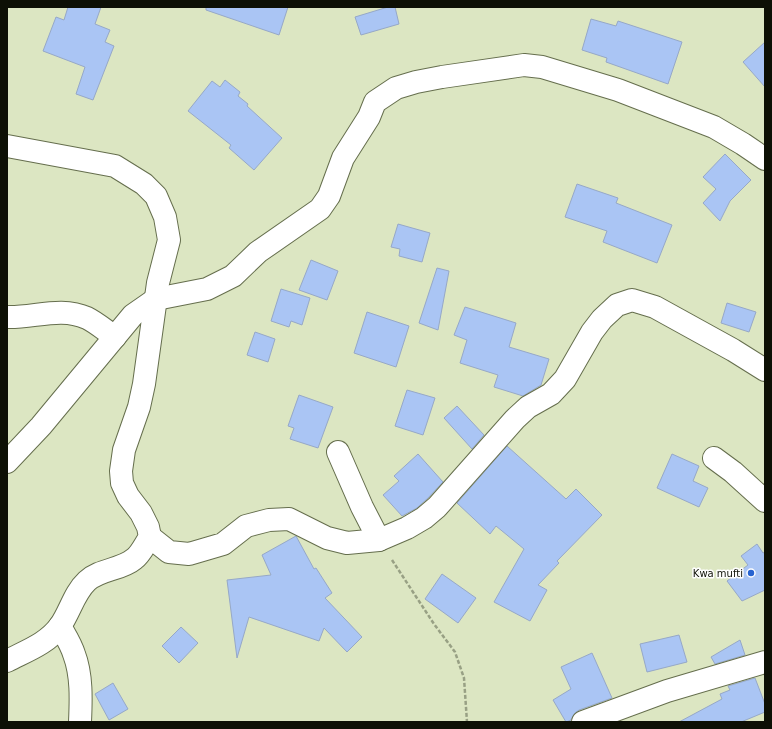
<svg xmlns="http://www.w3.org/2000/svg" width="772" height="729" font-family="'DejaVu Sans',sans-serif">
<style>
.building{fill:#aac5f4;stroke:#96a8c7}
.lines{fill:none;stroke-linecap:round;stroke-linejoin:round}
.minor-casing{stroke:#656e4d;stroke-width:24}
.path{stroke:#98a084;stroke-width:2.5;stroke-dasharray:4 2;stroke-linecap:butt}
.minor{stroke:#fff;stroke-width:22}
.poi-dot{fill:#2763d0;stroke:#fff;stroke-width:1.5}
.labels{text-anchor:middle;stroke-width:3;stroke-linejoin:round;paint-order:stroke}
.poi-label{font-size:10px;fill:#0d1005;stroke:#fff;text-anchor:end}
</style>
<rect width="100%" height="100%" fill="#dce6c2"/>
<!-- building -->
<g class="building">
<path d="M 68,7 L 101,7 L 95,24 L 110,30 L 105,42 L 114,46 L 93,100 L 76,94 L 85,67 L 43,51 L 56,17 L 64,20 Z"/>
<path d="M 206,7 L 288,7 L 279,35 L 206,10 Z"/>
<path d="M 388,7 L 395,7 L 399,24 L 361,35 L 355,17 Z"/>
<path d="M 591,19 L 616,26 L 618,21 L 682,42 L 668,84 L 606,62 L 607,58 L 582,50 Z"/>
<path d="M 765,42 L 765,87 L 743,62 Z"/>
<path d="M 225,80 L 240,92 L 238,96 L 248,104 L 247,106 L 282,138 L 254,170 L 229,148 L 231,145 L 188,111 L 212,81 L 220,87 Z"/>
<path d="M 725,154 L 751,180 L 730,201 L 720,221 L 703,203 L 716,189 L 703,177 Z"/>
<path d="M 577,184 L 618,198 L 616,203 L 672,225 L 657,263 L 603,242 L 607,231 L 565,217 Z"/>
<path d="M 398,224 L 430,233 L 422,262 L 399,256 L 400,249 L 391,247 Z"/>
<path d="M 311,260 L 338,271 L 327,300 L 299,290 Z"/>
<path d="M 437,268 L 449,271 L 438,330 L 419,323 Z"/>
<path d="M 281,289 L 310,298 L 302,325 L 291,321 L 289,327 L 271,321 Z"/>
<path d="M 727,303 L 756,312 L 749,332 L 721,323 Z"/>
<path d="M 465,307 L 516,323 L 509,347 L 549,359 L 541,385 L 523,396 L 494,387 L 498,375 L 460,363 L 467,340 L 454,335 Z"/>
<path d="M 367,312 L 409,326 L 396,367 L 354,353 Z"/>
<path d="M 255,332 L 275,339 L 268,362 L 247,355 Z"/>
<path d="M 407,390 L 435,398 L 423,435 L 395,426 Z"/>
<path d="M 299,395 L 333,407 L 318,448 L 290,439 L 294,428 L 288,426 Z"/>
<path d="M 457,406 L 484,435 L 472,449 L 444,418 Z"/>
<path d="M 507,446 L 566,499 L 576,489 L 602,515 L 557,561 L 559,563 L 538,585 L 547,590 L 530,621 L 494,602 L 524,549 L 496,526 L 490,534 L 457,503 Z"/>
<path d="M 418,454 L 443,482 L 428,498 L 417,508 L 402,516 L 383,495 L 399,481 L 394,476 Z"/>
<path d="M 672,454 L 699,466 L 693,481 L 708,488 L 699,507 L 657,488 Z"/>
<path d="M 296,536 L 314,569 L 316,568 L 332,593 L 325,598 L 362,637 L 347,652 L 324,628 L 319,641 L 249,617 L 237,658 L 227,580 L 271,575 L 262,555 Z"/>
<path d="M 757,544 L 763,553 L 765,552 L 765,590 L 742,601 L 727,581 L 748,565 L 741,556 Z"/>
<path d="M 442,574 L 476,598 L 458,623 L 425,599 Z"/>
<path d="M 181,627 L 198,643 L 179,663 L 162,646 Z"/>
<path d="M 679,635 L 687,662 L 647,672 L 640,644 Z"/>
<path d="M 740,640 L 745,655 L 715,664 L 711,657 Z"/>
<path d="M 592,653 L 612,698 L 579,710 L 574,714 L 571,720 L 566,722 L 553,700 L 571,689 L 561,667 Z"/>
<path d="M 755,678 L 765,704 L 765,712 L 741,722 L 679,722 L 722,699 L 720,694 L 730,690 L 728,686 Z"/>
<path d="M 113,683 L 128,709 L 109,720 L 95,694 Z"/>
</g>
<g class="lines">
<!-- minor casing -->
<g class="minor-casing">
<g id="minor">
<path d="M 7,146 L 115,166 L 144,184 L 156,196 L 165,217 L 169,240 L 158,283 L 144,384 L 139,407 L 124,450 L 121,471 L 122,483 L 128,496 L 141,513 L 148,527 L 150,537 C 145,544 141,554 134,559 C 121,570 100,569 87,581 C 74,593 70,612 60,626 C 47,644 26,651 7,661"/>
<path d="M 7,317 C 34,318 61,306 87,318 C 97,323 106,331 115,337"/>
<path d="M 338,452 L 362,507 L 379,540"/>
<path d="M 714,458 L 733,472 L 765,501"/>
<path d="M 7,462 L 41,426 L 133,315 L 156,299 L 207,289 L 233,276 L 258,252 L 320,209 L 329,196 L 343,158 L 369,117 L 375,102 L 396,88 L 416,82 L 442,77 L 524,65 L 542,67 L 618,90 L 714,127 L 743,144 L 765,159"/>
<path d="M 150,537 L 169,552 L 189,554 L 223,544 L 246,526 L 269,520 L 289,519 L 327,538 L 347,543 L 379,540 L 407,528 L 424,518 L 437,507 L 515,419 L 528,407 L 551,394 L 565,379 L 592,332 L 602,319 L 617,305 L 632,300 L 655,307 L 733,350 L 765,370"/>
<path d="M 60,626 C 65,635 71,644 74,654 C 82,675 81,700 80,722"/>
<path d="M 583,722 L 667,691 L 765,662"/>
</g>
</g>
<!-- path -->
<path class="path" d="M 392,560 L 434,624 L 455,652 L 464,678 L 467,722"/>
<!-- minor -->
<use href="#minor" class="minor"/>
</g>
<!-- markers -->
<circle class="poi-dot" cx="751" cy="573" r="4"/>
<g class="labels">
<!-- poi labels -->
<g class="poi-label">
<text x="743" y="577">Kwa mufti</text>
</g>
</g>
<!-- border -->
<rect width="772" height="729" fill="none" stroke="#0d1005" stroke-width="16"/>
</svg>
